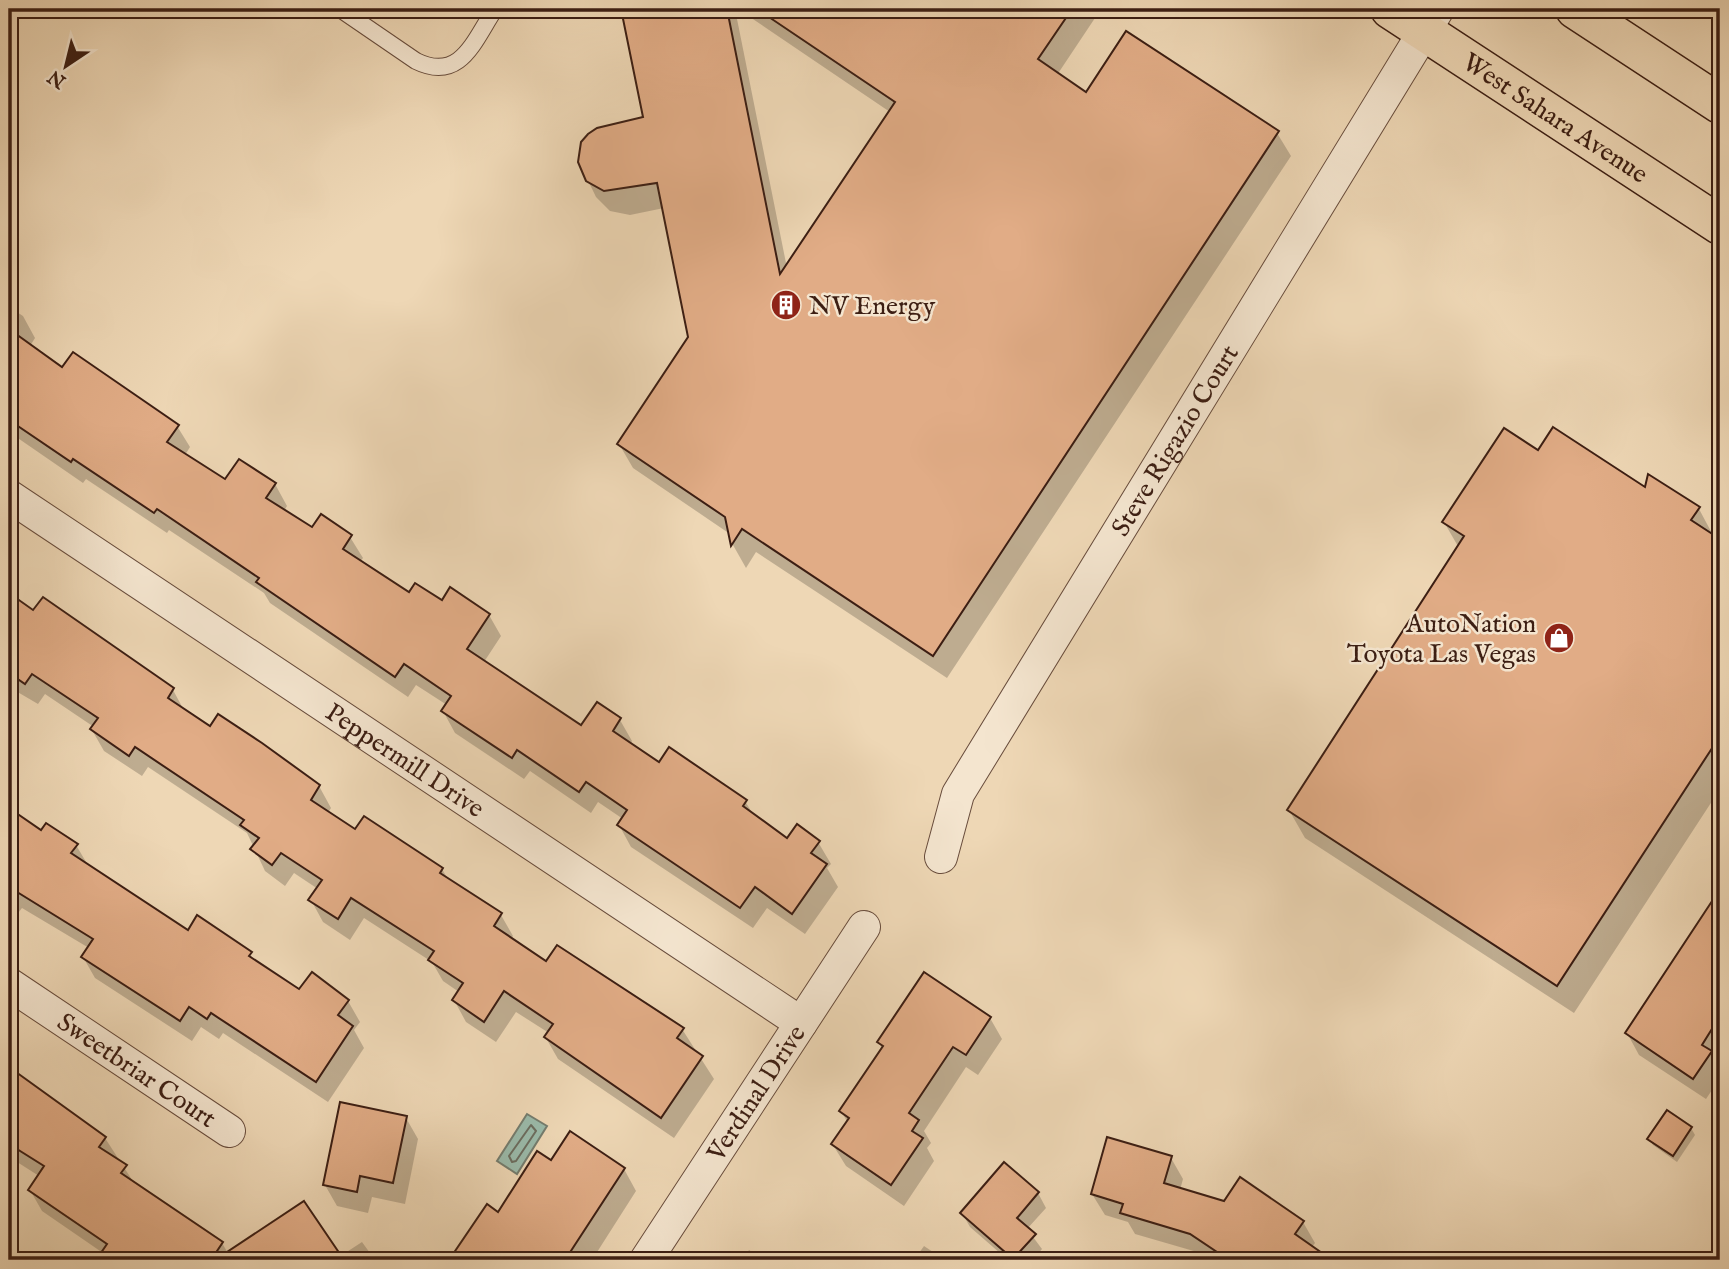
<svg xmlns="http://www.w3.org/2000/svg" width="1729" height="1269" font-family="'IM FELL English',serif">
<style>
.water{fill:#9abaaa;stroke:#747c6e;stroke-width:2}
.shadow{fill:#0003}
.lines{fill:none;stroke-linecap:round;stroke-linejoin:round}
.shore{stroke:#6b6c5e;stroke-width:2}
.building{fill:#e1ac86;stroke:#3c1e13;stroke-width:2}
.lane-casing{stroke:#684c3c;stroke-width:18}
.street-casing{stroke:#684c3c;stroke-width:34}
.primary-casing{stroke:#3c1e13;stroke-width:41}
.lane{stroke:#f4e5cf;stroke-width:16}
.street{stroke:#f4e5cf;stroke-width:32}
.primary{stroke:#eed7b5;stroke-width:38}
.labels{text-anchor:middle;stroke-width:5;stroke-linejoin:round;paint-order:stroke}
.street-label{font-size:26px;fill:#3c1e13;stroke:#f4e5cf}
.poi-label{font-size:26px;fill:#3c1e13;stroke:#f4e5cf;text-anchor:start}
</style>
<rect width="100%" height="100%" fill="#eed7b5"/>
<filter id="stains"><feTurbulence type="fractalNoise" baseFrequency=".00286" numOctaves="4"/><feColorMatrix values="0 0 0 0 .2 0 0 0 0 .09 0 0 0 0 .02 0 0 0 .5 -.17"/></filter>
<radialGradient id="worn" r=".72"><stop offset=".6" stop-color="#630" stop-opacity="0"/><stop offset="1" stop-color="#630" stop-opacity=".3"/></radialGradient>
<!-- water -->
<path class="water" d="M 527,1114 L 547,1126 L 517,1174 L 497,1161 Z"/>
<!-- shadow -->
<g class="shadow">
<path d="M 623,9 L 735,9 L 787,268 L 890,112 L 738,9 L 1101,9 L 1057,75 L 1086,95 L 1277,133 L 1291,156 L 947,678 L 756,552 L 746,568 L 733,545 L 730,534 L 633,468 L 619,444 L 690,337 L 664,208 L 630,215 L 610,211 L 596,197 L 579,162 L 645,118 Z"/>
<path d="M 9,307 L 23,316 L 35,338 L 30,346 L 63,369 L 177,426 L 190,447 L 185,455 L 226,482 L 275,484 L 287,506 L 284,511 L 313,530 L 350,537 L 363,558 L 360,562 L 409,595 L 489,615 L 501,636 L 484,662 L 582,728 L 620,720 L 632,741 L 630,745 L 659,764 L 745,801 L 754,816 L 788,840 L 818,842 L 831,864 L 827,868 L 838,887 L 805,934 L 767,908 L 753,928 L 631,847 L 619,825 L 623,819 L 598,802 L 591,813 L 530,771 L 524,779 L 455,733 L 443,711 L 447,705 L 416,685 L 408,697 L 270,603 L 264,593 L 169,530 L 167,533 L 86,479 L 83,483 L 9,432 Z"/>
<path d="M 1538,452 L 1699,509 L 1714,537 L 1720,541 L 1720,789 L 1574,1013 L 1305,838 L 1289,810 L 1459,548 L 1444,522 Z"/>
<path d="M 9,595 L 33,612 L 173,690 L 185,712 L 210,728 L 319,786 L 331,808 L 328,813 L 356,832 L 442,869 L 449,881 L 501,915 L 513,936 L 511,939 L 547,964 L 682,1029 L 714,1079 L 674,1138 L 558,1059 L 546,1038 L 549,1033 L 516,1012 L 496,1042 L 466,1022 L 454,1000 L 459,992 L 443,981 L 432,962 L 364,918 L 350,940 L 323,922 L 311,900 L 318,889 L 294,873 L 285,886 L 265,871 L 247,833 L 148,767 L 142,776 L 104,751 L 92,730 L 94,727 L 45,694 L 38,704 L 9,687 Z"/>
<path d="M 9,810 L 41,832 L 76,845 L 89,867 L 188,932 L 250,954 L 256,963 L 299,992 L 348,1001 L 360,1022 L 354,1030 L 364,1048 L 328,1102 L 223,1033 L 219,1039 L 201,1027 L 192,1041 L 95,978 L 83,957 L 89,948 L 22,908 L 15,917 L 9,913 Z"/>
<path d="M 1712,905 L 1720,910 L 1720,1056 L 1716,1062 L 1720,1078 L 1706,1099 L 1639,1055 L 1627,1033 Z"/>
<path d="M 990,1018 L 1002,1039 L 978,1075 L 966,1067 L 924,1131 L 931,1143 L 927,1148 L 934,1161 L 904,1206 L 846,1166 L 833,1145 L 848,1123 L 841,1111 L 883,1049 L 879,1043 Z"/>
<path d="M 9,1069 L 105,1138 L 136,1186 L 222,1243 L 232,1260 L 107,1260 L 103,1253 L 42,1211 L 30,1190 L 39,1176 L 14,1160 L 9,1167 Z"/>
<path d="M 1667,1112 L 1691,1128 L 1695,1135 L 1677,1162 L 1653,1145 L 1649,1139 Z"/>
<path d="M 406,1118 L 418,1139 L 405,1204 L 372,1197 L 368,1213 L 337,1206 L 325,1185 Z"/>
<path d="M 1171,1158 L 1183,1179 L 1180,1190 L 1303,1222 L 1315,1243 L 1312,1247 L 1331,1260 L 1212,1260 L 1204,1254 L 1135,1234 L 1128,1222 L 1105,1215 L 1092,1194 Z"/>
<path d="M 551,1162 L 624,1169 L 636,1191 L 592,1260 L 451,1260 L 487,1206 L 499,1214 Z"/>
<path d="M 1038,1193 L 1046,1208 L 1027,1229 L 1042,1249 L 1033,1260 L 1008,1260 L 970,1227 L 962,1213 Z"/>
<path d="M 362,1242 L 375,1260 L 243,1260 L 236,1249 L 339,1257 Z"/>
<path d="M 924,1246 L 945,1260 L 914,1260 Z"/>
<path d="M 749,1250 L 764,1260 L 743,1260 Z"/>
</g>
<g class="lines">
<!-- shore -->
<path class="shore" d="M 531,1125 L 536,1131 L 516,1161 L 512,1162 L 509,1156 Z"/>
</g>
<!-- building -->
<g class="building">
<path d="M 621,9 L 727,9 L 780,274 L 895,102 L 757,9 L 1072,9 L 1038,59 L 1086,92 L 1126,31 L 1279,131 L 933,656 L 742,529 L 731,546 L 725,517 L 617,444 L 688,337 L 657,183 L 604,191 L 586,181 L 578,162 L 581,142 L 588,134 L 597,128 L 643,117 Z"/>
<path d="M 9,329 L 62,367 L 73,352 L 179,425 L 167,442 L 225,479 L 239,459 L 276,483 L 266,498 L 312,527 L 321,514 L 352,535 L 343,549 L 409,592 L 415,583 L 442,600 L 450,587 L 490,614 L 467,649 L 581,725 L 597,702 L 621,718 L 613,731 L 659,762 L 669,747 L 747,800 L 743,806 L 787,838 L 797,824 L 820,841 L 811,853 L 827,864 L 792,914 L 755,887 L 740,908 L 617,825 L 627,810 L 586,782 L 579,792 L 517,750 L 512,758 L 441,711 L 451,696 L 404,664 L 395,677 L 256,582 L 259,578 L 157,509 L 154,513 L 73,459 L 71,462 L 9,420 Z"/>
<path d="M 1553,427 L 1645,487 L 1648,474 L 1700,507 L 1691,520 L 1720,539 L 1720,736 L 1557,986 L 1287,810 L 1464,536 L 1442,522 L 1504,428 L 1538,450 Z"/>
<path d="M 9,593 L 33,610 L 43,597 L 174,688 L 168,698 L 210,726 L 218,714 L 262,743 L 320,785 L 311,800 L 355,829 L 364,816 L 443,868 L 440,873 L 502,913 L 494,926 L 546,961 L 557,945 L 684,1028 L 677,1038 L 703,1056 L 661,1118 L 544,1037 L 553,1024 L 504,991 L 484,1022 L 452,1000 L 463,983 L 428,960 L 434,951 L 351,898 L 338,919 L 308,900 L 322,880 L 281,853 L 272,865 L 250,849 L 259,838 L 240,825 L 244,820 L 135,747 L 129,756 L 90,729 L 98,718 L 32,674 L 25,684 L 9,673 Z"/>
<path d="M 9,808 L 41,830 L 46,823 L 78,844 L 71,853 L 188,930 L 197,915 L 252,952 L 249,956 L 299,989 L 312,972 L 349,1000 L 338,1015 L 353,1026 L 316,1082 L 211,1013 L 207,1019 L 189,1007 L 180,1021 L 81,957 L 93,939 L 9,887 Z"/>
<path d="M 1720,889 L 1720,1016 L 1702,1045 L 1712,1051 L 1693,1079 L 1625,1033 Z"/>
<path d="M 924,972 L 991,1017 L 966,1055 L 953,1047 L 909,1113 L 919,1120 L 912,1131 L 923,1138 L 891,1185 L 831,1144 L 849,1118 L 839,1111 L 883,1046 L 877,1042 Z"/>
<path d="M 9,1067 L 106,1137 L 99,1147 L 127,1165 L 121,1173 L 223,1242 L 211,1260 L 96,1260 L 107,1244 L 28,1190 L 44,1166 L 9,1144 Z"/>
<path d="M 340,1102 L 407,1116 L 393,1183 L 360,1176 L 357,1192 L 323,1185 Z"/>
<path d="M 1667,1110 L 1692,1127 L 1673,1156 L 1647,1139 Z"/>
<path d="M 570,1131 L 625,1168 L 565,1260 L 449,1260 L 487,1204 L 498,1212 L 537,1151 L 551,1160 Z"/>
<path d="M 1107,1137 L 1172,1156 L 1164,1183 L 1224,1201 L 1240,1177 L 1304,1221 L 1295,1234 L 1332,1260 L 1229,1260 L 1190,1234 L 1120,1213 L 1123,1204 L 1091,1194 Z"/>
<path d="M 1004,1162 L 1039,1192 L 1017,1218 L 1036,1234 L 1013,1259 L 960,1213 Z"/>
<path d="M 304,1201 L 344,1260 L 215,1260 Z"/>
</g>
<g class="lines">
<!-- lane casing -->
<g class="lane-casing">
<path id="lane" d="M 340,9 L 416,61 C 461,83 474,40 495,9"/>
</g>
<!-- street casing -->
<g class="street-casing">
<g id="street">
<path id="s1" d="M 9,496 L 801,1023"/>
<path id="s2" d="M 941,857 L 958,794 L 1438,9"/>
<path id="s3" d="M 9,984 L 229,1131"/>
<path id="s4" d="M 646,1260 L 864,927"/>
</g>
</g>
<!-- primary casing -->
<g class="primary-casing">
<g id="primary">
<path id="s5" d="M 1390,9 L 1720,225"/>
<path d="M 1575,9 L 1720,104"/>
</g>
</g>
<!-- lane -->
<use href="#lane" class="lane"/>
<!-- street -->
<use href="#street" class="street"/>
<!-- primary -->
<use href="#primary" class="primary"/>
</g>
<!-- icons -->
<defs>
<g id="building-disc" transform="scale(1.575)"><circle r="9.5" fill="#8f2418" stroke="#f4e5cf"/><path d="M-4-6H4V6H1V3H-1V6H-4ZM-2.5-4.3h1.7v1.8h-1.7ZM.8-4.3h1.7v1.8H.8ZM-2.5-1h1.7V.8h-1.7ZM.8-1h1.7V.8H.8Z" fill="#fff"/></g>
<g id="shop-disc" transform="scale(1.575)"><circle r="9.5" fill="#8f2418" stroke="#f4e5cf"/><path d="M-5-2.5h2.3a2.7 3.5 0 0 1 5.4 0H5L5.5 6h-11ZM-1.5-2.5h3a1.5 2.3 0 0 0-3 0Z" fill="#fff"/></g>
</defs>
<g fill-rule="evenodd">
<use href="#building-disc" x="786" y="305"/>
<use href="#shop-disc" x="1559" y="638"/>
</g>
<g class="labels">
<!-- street labels -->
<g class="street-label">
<text dy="9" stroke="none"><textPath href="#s5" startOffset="198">West Sahara Avenue</textPath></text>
<text dy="9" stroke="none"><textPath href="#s2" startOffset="480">Steve Rigazio Court</textPath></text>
<text dy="9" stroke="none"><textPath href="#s1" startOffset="476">Peppermill Drive</textPath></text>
<text dy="9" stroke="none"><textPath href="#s3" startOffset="154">Sweetbriar Court</textPath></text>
<text dy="9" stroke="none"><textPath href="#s4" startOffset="200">Verdinal Drive</textPath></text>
</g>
<!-- poi labels -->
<g class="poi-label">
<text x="809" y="314">NV Energy</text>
<text x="1536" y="632" text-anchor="end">AutoNation<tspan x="1536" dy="30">Toyota Las Vegas</tspan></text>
</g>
</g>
<!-- margin -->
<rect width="1729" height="1269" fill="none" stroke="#eed7b5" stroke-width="35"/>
<rect x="10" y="10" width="1708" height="1248" fill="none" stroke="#3c1e13" stroke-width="3.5"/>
<rect x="18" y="18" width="1694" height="1234" fill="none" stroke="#3c1e13" stroke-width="2"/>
<!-- north arrow -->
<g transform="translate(66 66) rotate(215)" stroke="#f4e5cf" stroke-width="5" paint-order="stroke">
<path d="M0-5L12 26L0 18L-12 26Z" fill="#3c1e13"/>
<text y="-10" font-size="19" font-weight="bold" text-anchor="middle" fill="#3c1e13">N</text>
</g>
<rect width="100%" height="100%" filter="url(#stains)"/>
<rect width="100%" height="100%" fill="url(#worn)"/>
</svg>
